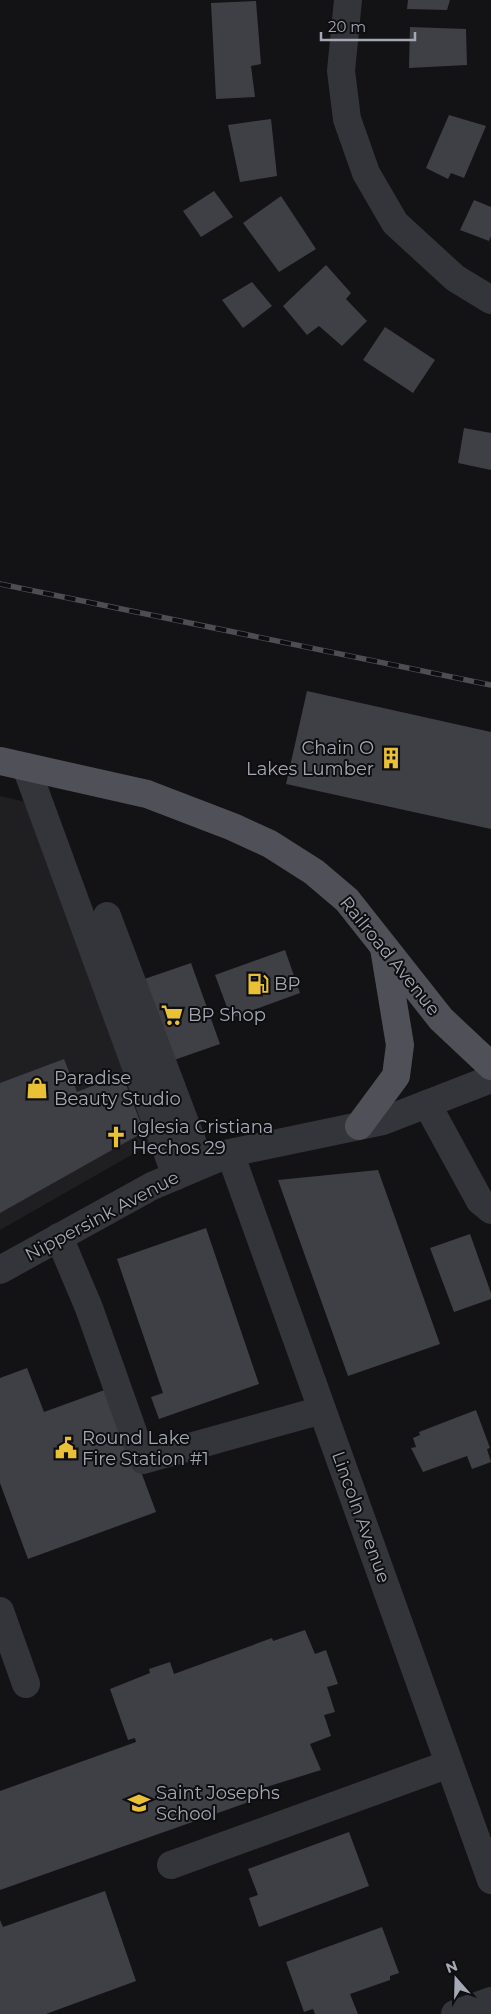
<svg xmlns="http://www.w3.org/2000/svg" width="491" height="2014" font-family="Montserrat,sans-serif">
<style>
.built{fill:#1f1f22}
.building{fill:#3f4045}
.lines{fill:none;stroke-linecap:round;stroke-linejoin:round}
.minor{stroke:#34353a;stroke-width:28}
.major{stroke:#505158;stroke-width:28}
.rail-casing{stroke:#4d4e54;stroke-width:5.5}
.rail{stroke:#0e0e10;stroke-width:4;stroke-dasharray:11;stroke-linecap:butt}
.labels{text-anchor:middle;stroke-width:4;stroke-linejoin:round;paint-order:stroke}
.poi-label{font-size:18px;fill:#a5a8b5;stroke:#0e0e10;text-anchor:start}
.street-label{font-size:18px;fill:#a5a8b5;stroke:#0e0e10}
</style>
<rect width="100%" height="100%" fill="#131315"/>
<!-- built -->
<path class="built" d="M 0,796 L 30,803 L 156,1141 L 0,1230 Z"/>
<!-- building -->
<g class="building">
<path d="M 408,0 L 450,0 L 447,10 L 407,9 Z"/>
<path d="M 256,1 L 261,64 L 251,66 L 255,97 L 216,99 L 211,3 Z"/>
<path d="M 410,27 L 466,29 L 467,65 L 409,68 Z"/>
<path d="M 449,115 L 486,126 L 464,178 L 451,173 L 448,179 L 426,168 Z"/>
<path d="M 271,119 L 277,176 L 240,182 L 228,125 Z"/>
<path d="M 214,191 L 233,217 L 201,237 L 183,211 Z"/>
<path d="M 281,196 L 316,249 L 279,272 L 243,223 Z"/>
<path d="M 474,200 L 491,207 L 491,236 L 489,241 L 460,230 Z"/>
<path d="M 326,265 L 351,293 L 346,299 L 367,321 L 342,346 L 319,326 L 307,335 L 283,306 Z"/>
<path d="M 252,282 L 272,306 L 243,328 L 222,300 Z"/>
<path d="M 385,327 L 435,360 L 413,393 L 363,360 Z"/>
<path d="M 464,428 L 491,433 L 491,470 L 458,463 Z"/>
<path d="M 307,691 L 491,732 L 491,829 L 286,784 Z"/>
<path d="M 285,950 L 300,993 L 231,1018 L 215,975 Z"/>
<path d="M 191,963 L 220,1044 L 154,1067 L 124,986 Z"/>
<path d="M 64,1059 L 77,1092 L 122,1074 L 144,1132 L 0,1213 L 0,1083 Z"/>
<path d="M 378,1170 L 440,1344 L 348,1376 L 278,1180 Z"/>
<path d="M 206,1228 L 259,1384 L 159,1419 L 151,1397 L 163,1393 L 117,1259 Z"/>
<path d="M 470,1234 L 491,1293 L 491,1299 L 454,1312 L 430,1248 Z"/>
<path d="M 27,1368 L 44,1412 L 110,1388 L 156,1512 L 28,1559 L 0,1483 L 0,1378 Z"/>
<path d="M 476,1410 L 490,1448 L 487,1449 L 491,1462 L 472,1469 L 467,1456 L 423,1472 L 411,1448 L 416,1447 L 413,1438 L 420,1435 L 419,1432 Z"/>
<path d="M 305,1630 L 315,1654 L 326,1650 L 338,1684 L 327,1687 L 335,1712 L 324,1715 L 331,1736 L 310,1744 L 321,1770 L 260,1789 L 263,1797 L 0,1890 L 0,1791 L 136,1742 L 135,1738 L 128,1740 L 110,1689 L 150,1673 L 149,1669 L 170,1662 L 174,1674 L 272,1638 L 273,1641 Z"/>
<path d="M 349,1832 L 369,1886 L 259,1927 L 249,1898 L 258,1895 L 248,1869 Z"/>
<path d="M 105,1891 L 136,1981 L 46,2014 L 0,2014 L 0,1920 L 3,1927 Z"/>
<path d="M 382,1927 L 399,1973 L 390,1976 L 390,1980 L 350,1994 L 358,2014 L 315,2014 L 313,2009 L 304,2012 L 286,1962 Z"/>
</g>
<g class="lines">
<!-- minor -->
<g class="minor">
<path d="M 348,0 L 341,71 L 347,119 L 366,173 L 395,223 L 455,278 L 491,300"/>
<path d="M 26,767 L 176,1176"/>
<path d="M 107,916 L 201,1165"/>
<path d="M 427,1104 L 480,1201 L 491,1210"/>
<path d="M 230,1153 L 491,1880"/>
<path d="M 59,1237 L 89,1308 L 143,1460 L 322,1410"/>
<path d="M 0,1270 L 152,1186 L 230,1153 L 383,1121 L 491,1079"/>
<path d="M 0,1611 L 26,1684"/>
<path d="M 171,1865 L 449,1764"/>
<path d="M 455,2014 L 491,2001"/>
</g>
<!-- major -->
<g class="major">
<path d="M 0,761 L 147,794 L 233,827 L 270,844 L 314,872 L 347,900 L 441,1019 L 491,1066"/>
<path d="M 359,1126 L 396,1076 L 400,1045 L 384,948"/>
</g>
<!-- rail casing -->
<g class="rail-casing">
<path id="rail" d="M 0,584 L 491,685"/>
</g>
<!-- rail -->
<use href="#rail" class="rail"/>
</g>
<!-- icons -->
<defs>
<g id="building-bare" transform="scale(1.725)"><path d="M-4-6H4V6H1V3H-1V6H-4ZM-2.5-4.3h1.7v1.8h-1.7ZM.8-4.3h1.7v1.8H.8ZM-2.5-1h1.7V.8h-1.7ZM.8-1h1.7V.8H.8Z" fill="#eac136" stroke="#0e0e10" stroke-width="2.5" paint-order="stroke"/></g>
<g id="fuel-bare" transform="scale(1.725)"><path d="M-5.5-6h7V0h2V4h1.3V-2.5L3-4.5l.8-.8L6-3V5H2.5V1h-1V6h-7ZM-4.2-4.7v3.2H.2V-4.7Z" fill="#eac136" stroke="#0e0e10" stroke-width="2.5" paint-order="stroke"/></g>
<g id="supermarket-bare" transform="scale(1.725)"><path d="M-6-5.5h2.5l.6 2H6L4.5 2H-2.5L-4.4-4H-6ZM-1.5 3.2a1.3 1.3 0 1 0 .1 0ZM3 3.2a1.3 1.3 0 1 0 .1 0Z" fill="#eac136" stroke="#0e0e10" stroke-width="2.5" paint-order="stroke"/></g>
<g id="shop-bare" transform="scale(1.725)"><path d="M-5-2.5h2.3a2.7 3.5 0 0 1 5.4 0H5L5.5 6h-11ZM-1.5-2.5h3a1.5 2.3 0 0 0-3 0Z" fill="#eac136" stroke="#0e0e10" stroke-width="2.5" paint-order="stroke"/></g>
<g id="church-bare" transform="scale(1.725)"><path d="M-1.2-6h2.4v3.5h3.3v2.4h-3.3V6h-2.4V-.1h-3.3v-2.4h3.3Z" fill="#eac136" stroke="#0e0e10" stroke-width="2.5" paint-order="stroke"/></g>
<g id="civic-bare" transform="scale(1.725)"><path d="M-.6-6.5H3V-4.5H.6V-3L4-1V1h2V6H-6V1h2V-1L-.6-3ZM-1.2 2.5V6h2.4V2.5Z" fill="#eac136" stroke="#0e0e10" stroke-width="2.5" paint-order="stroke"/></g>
<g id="school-bare" transform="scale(1.725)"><path d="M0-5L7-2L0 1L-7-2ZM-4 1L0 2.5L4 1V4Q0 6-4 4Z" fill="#eac136" stroke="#0e0e10" stroke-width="2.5" paint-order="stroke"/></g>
</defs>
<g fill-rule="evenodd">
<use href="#building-bare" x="391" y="758"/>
<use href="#fuel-bare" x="258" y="984"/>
<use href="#supermarket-bare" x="172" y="1015"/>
<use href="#shop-bare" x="37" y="1088"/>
<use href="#church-bare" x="116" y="1137"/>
<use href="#civic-bare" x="66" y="1448"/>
<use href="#school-bare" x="139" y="1803"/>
</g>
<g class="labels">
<!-- poi labels -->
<g class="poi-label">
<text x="374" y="754" text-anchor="end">Chain O<tspan x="374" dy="21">Lakes Lumber</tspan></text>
<text x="274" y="990">BP</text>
<text x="188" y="1021">BP Shop</text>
<text x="54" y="1084">Paradise<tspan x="54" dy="21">Beauty Studio</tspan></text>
<text x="132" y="1133">Iglesia Cristiana<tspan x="132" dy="21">Hechos 29</tspan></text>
<text x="82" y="1444">Round Lake<tspan x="82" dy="21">Fire Station #1</tspan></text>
<text x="156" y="1799">Saint Josephs<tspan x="156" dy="21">School</tspan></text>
</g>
<!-- street labels -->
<g class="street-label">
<text transform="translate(390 956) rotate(51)" y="6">Railroad Avenue</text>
<text transform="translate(102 1216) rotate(-28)" y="6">Nippersink Avenue</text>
<text transform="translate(361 1517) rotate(70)" y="6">Lincoln Avenue</text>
</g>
</g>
<!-- north arrow -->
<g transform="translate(456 1979) rotate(340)" stroke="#0e0e10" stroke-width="4" paint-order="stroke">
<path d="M0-4L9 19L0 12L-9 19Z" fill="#a5a8b5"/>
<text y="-8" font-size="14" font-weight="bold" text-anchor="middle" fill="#a5a8b5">N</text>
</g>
<!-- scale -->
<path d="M321 32v8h94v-8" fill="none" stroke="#a5a8b5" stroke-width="2.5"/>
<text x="328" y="32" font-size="15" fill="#a5a8b5" stroke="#0e0e10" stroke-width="4" paint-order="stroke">20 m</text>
</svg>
